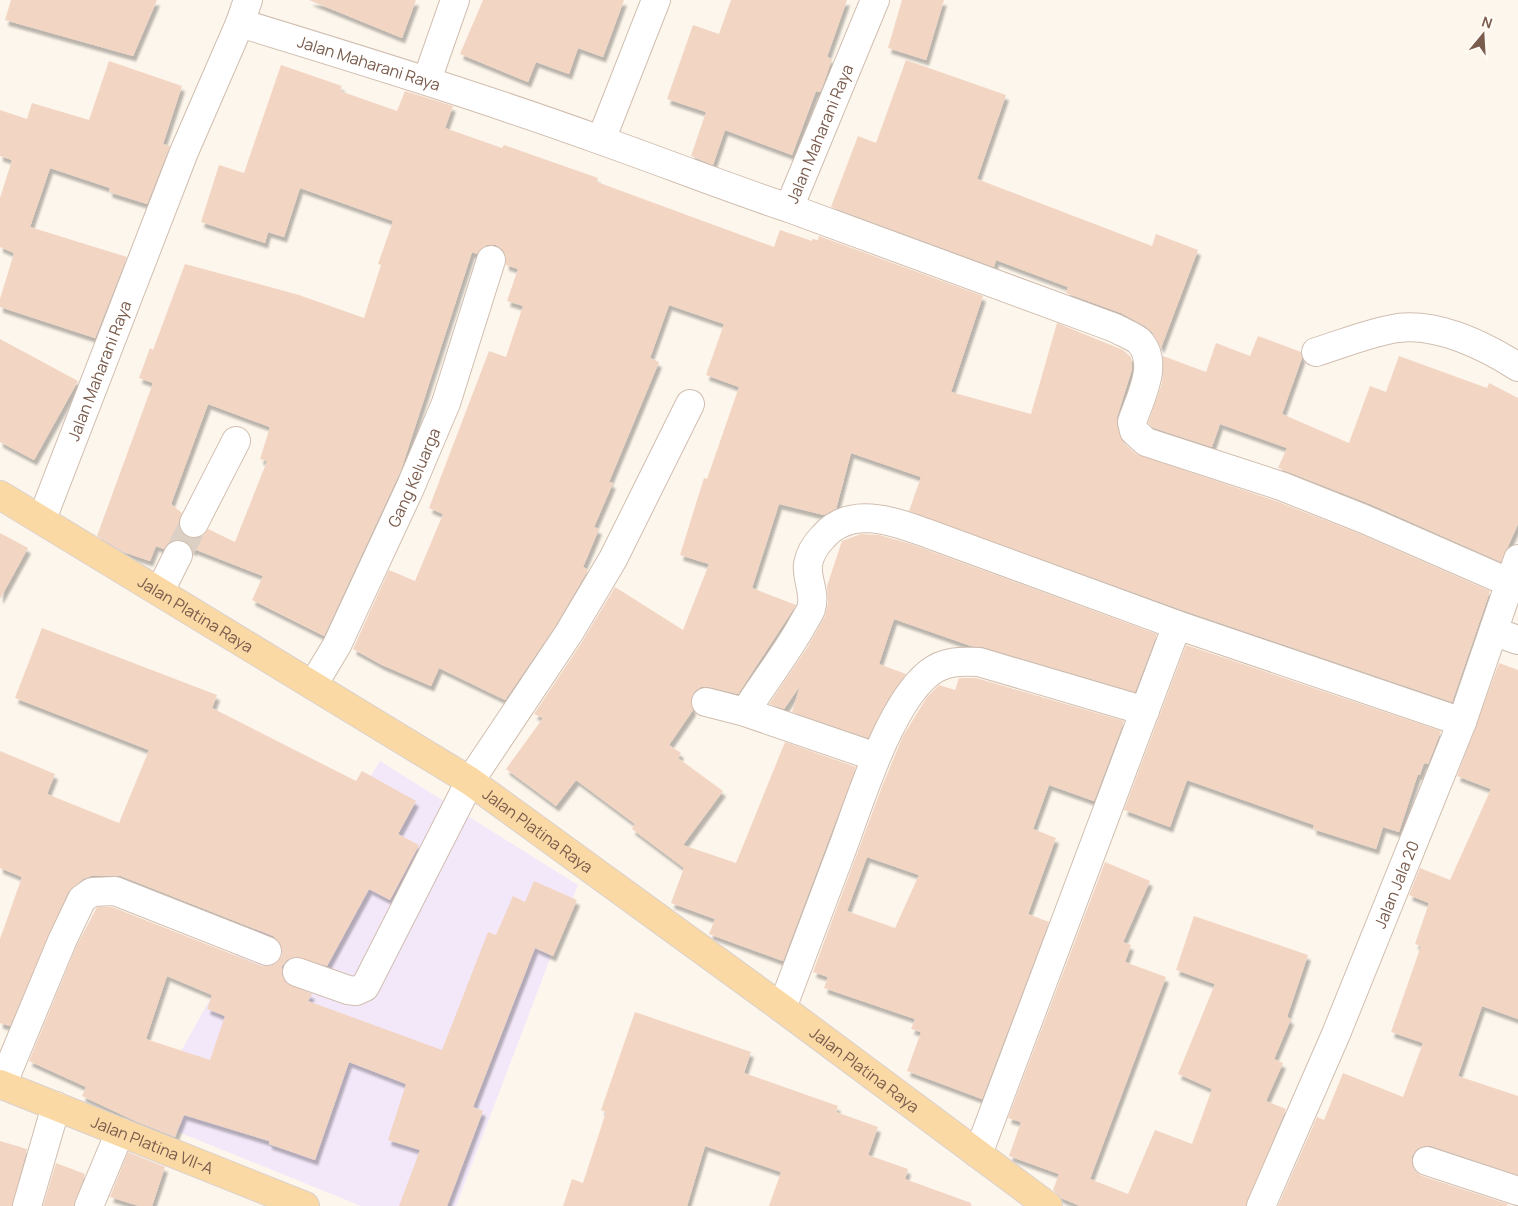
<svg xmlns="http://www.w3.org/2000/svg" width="1518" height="1206" font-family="Manrope,sans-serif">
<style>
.education{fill:#f3e8fa}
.building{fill:#f3d5c3;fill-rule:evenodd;filter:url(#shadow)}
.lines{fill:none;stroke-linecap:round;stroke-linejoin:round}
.minor-tunnel{stroke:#dcd0c4;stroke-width:28;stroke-dasharray:28 14;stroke-linecap:butt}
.minor-casing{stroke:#d1beb0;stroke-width:30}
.major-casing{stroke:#dad1cd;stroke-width:30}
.minor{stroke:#fff;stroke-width:28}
.major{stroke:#fbd9a5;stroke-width:28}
.labels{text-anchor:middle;stroke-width:4;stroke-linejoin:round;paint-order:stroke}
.street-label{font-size:16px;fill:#7a5c4d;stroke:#fffaf3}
</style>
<defs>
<filter id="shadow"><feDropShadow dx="3" dy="5.5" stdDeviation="1" flood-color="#0004"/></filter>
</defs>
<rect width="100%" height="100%" fill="#fdf6ec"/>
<!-- education -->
<path class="education" d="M 380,761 L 578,885 L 456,1206 L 361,1206 L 144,1118 L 234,956 L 352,806 Z"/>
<!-- building -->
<g class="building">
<path d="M 11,0 L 157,0 L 133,56 L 5,20 Z"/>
<path d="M 309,0 L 416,0 L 402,38 Z"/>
<path d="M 483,0 L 624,0 L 603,57 L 578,48 L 569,74 L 536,62 L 528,82 L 460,54 Z"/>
<path d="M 731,0 L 847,0 L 827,57 L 832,59 L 823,85 L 820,92 L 816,91 L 792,155 L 725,130 L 713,165 L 691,156 L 706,112 L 667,99 L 693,25 L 719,34 Z"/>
<path d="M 902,0 L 944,0 L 926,60 L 888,48 Z"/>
<path d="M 906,60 L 1006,95 L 977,179 L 1152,246 L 1156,234 L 1198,250 L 1161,348 L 1152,332 L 1145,326 L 1121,313 L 1066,293 L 1068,287 L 996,260 L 994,267 L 831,207 L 858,136 L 876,143 Z"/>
<path d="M 109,61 L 182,86 L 163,144 L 170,146 L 147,204 L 109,192 L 110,188 L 50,168 L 30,227 L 127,257 L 95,338 L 0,307 L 0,299 L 14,253 L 0,247 L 0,198 L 12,160 L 0,156 L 0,110 L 27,119 L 32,103 L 89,120 Z"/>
<path d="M 281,65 L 342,86 L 340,91 L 397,111 L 405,91 L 453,106 L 445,128 L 502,148 L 504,145 L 598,178 L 597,182 L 774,247 L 780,230 L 812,241 L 812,239 L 818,240 L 819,236 L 983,296 L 951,392 L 1031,414 L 1057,323 L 1123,350 L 1131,357 L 1132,369 L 1117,417 L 1117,425 L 1123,442 L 1136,454 L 1276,501 L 1358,533 L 1490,591 L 1452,702 L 1182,610 L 909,511 L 921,477 L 851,453 L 836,509 L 824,515 L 779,504 L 752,588 L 796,605 L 738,694 L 709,687 L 701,687 L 695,691 L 691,699 L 693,710 L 669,745 L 681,753 L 678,758 L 723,791 L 683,845 L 736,863 L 785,742 L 856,767 L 783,961 L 709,934 L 715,919 L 671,903 L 684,868 L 632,829 L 635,824 L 576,780 L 556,806 L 506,769 L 543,718 L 534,714 L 582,642 L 615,587 L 683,630 L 709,564 L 680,555 L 704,478 L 707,479 L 739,387 L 706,375 L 724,324 L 669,305 L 650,358 L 659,362 L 609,482 L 613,483 L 594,527 L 599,529 L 583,567 L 588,570 L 556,625 L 505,700 L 439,668 L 431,686 L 382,665 L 353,649 L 389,570 L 415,581 L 443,514 L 429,508 L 489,351 L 506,357 L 523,306 L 507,301 L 518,269 L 506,265 L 506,256 L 503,250 L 496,245 L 487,245 L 477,254 L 472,252 L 401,470 L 324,636 L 252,600 L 263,576 L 194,549 L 193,551 L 185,541 L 178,539 L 170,542 L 164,549 L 156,546 L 150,561 L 123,552 L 97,536 L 153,383 L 139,378 L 150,348 L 153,350 L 185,264 L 299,295 L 364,318 L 381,265 L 378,264 L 393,221 L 300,188 L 284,237 L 268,232 L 265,243 L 201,222 L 219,165 L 244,173 ZM 208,404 L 270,427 L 260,459 L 267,461 L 235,542 L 208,529 L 202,536 L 194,539 L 186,537 L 181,531 L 178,524 L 182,513 L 171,504 Z"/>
<path d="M 1258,336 L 1301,352 L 1302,358 L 1282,414 L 1349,443 L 1370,386 L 1386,392 L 1399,356 L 1487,388 L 1489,383 L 1518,398 L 1518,524 L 1501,562 L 1370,504 L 1278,468 L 1287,448 L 1220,424 L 1212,447 L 1154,428 L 1148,423 L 1162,383 L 1163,356 L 1206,372 L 1216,343 L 1250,356 Z"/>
<path d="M 0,339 L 78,381 L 34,460 L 0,442 Z"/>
<path d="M 0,533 L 28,548 L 0,599 Z"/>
<path d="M 861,534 L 879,535 L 911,544 L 1157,634 L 1135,692 L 983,647 L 971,646 L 894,619 L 879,664 L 906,674 L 888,699 L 868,738 L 792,712 L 800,686 L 784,709 L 769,704 L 807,648 L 825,616 L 828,603 L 827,586 L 842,541 Z"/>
<path d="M 42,628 L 217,695 L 212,708 L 356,781 L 362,771 L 416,801 L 398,834 L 419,845 L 390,900 L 369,889 L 327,966 L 295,957 L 287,960 L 282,966 L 282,974 L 285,982 L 312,994 L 308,1001 L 442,1050 L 488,932 L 496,935 L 513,896 L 525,902 L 534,881 L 577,900 L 553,956 L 535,948 L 473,1107 L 483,1111 L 447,1206 L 399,1206 L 420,1150 L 388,1140 L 406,1084 L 349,1062 L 315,1160 L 269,1144 L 269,1141 L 184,1115 L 175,1137 L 135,1121 L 82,1096 L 86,1087 L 29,1061 L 76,947 L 97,907 L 112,907 L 262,966 L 270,966 L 276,963 L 282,956 L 282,948 L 279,942 L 273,936 L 121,876 L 91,876 L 83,879 L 68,892 L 10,1026 L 0,1023 L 0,939 L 22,877 L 0,868 L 0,751 L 55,774 L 47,794 L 119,823 L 149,750 L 15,698 ZM 167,976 L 212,995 L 207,1009 L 225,1016 L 210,1060 L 146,1039 Z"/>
<path d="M 1186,645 L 1441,731 L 1428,764 L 1424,763 L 1420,775 L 1418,774 L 1399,832 L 1383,827 L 1376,849 L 1313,829 L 1314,825 L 1187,780 L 1170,827 L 1124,810 Z"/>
<path d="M 1499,663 L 1518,670 L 1518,1019 L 1482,1006 L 1458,1076 L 1518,1096 L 1518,1175 L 1431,1146 L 1424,1146 L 1417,1149 L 1412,1156 L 1412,1164 L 1415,1171 L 1422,1176 L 1508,1204 L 1507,1206 L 1278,1206 L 1317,1117 L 1324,1120 L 1343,1073 L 1403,1097 L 1423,1043 L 1391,1032 L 1421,946 L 1415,944 L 1429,903 L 1409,895 L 1420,868 L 1450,880 L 1491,789 L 1457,776 Z"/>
<path d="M 959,678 L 976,678 L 1124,721 L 1094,801 L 1049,785 L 1033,829 L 1056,838 L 1028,914 L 1049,922 L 982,1099 L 907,1071 L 921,1032 L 911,1029 L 915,1019 L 824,988 L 828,977 L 813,972 L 883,784 L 903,736 L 927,697 L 939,685 L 955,690 ZM 867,857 L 919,875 L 895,928 L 847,911 Z"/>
<path d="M 1105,862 L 1150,881 L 1123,942 L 1131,945 L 1125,962 L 1166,977 L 1090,1179 L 1128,1194 L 1155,1130 L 1192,1144 L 1212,1089 L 1178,1074 L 1215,984 L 1176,970 L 1194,916 L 1308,955 L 1287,1017 L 1291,1019 L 1274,1059 L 1283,1063 L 1266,1101 L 1286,1109 L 1246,1206 L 1080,1206 L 1061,1198 L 1053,1190 L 1059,1174 L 1009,1156 L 1021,1122 L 1008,1118 Z"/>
<path d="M 635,1012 L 751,1052 L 744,1073 L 838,1106 L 836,1112 L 878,1127 L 868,1155 L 908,1169 L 905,1179 L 971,1203 L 971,1206 L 769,1206 L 781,1172 L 705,1146 L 687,1206 L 563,1206 L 572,1179 L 583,1183 L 606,1112 L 601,1110 Z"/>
<path d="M 0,1141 L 27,1149 L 12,1206 L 0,1206 Z"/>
<path d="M 128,1152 L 165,1167 L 152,1206 L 139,1206 L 110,1197 Z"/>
<path d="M 56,1163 L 85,1174 L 74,1206 L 43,1206 Z"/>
</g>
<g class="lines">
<!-- minor-tunnel -->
<path class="minor-tunnel" d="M 178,555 L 194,523"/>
<!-- minor casing -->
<g class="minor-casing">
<g id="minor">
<path d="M 240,23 L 248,0"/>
<path d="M 427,80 L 455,0"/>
<path d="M 601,140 L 656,0"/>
<path d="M 789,208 L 1115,328 C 1122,332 1133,336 1139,341 C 1160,363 1140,398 1132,422 L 1134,431 L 1146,442 L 1281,486 L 1364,519 L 1508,582"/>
<path d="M 1316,352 C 1342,344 1371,332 1398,328 C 1438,323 1485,346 1518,367"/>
<path id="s1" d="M 42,519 L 184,152 L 240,23 C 361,60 481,97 600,140 C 663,162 725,187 789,208 L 875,0"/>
<path d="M 194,523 L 236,441"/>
<path d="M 160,591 L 178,555"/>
<path d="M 1495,632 L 1518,640"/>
<path id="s2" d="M 313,685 L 337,645 L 410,488 L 446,403 L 491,260"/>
<path d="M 706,702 L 745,712 L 876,757"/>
<path d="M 745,712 C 763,684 783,658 800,629 C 803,623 808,616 811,609 C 816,593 806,579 808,564 C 810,554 816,544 823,537 C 851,504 895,522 929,534 L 1177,625 L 1462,722"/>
<path d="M 297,972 L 348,990 L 356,991 L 365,987 L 470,781 L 569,633 L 613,559 L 690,404"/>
<path d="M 782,1008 C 803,953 823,899 844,844 C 861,798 890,704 929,673 C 944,661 961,661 979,662 L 1145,711"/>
<path d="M 2,1085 L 62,941 L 82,899 L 92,892 L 115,891 L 267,951"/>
<path d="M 978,1154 L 1177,625"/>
<path d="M 1427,1161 L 1518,1191"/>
<path d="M 27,1206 L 56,1106"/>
<path d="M 89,1206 L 120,1132"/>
<path id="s3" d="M 1261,1206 L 1336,1034 L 1462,722 L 1518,559"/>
</g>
</g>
<!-- major casing -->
<g class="major-casing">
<g id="major">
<path id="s4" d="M 0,495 L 470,781 L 782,1008 L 1048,1206"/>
<path id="s5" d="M 0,1084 L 305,1206"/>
</g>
</g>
<!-- minor -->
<use href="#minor" class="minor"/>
<!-- major -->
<use href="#major" class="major"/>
</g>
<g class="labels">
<!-- street labels -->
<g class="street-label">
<text dy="6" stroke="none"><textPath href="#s1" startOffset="669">Jalan Maharani Raya</textPath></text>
<text dy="6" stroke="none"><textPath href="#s1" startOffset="1194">Jalan Maharani Raya</textPath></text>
<text dy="6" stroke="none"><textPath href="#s1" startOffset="159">Jalan Maharani Raya</textPath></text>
<text dy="6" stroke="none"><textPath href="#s2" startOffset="231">Gang Keluarga</textPath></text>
<text dy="6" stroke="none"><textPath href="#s4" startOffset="229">Jalan Platina Raya</textPath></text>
<text dy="6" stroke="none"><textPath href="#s4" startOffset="634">Jalan Platina Raya</textPath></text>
<text dy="6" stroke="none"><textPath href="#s3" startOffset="349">Jalan Jala 20</textPath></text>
<text dy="6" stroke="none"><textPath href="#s4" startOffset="1039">Jalan Platina Raya</textPath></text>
<text dy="6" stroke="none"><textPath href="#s5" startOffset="164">Jalan Platina VII-A</textPath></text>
</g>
</g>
<!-- north arrow -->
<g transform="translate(1483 35) rotate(18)" stroke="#fffaf3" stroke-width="4" paint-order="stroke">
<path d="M0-4L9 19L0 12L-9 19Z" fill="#7a5c4d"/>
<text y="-8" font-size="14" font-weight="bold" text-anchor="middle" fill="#7a5c4d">N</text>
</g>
</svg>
